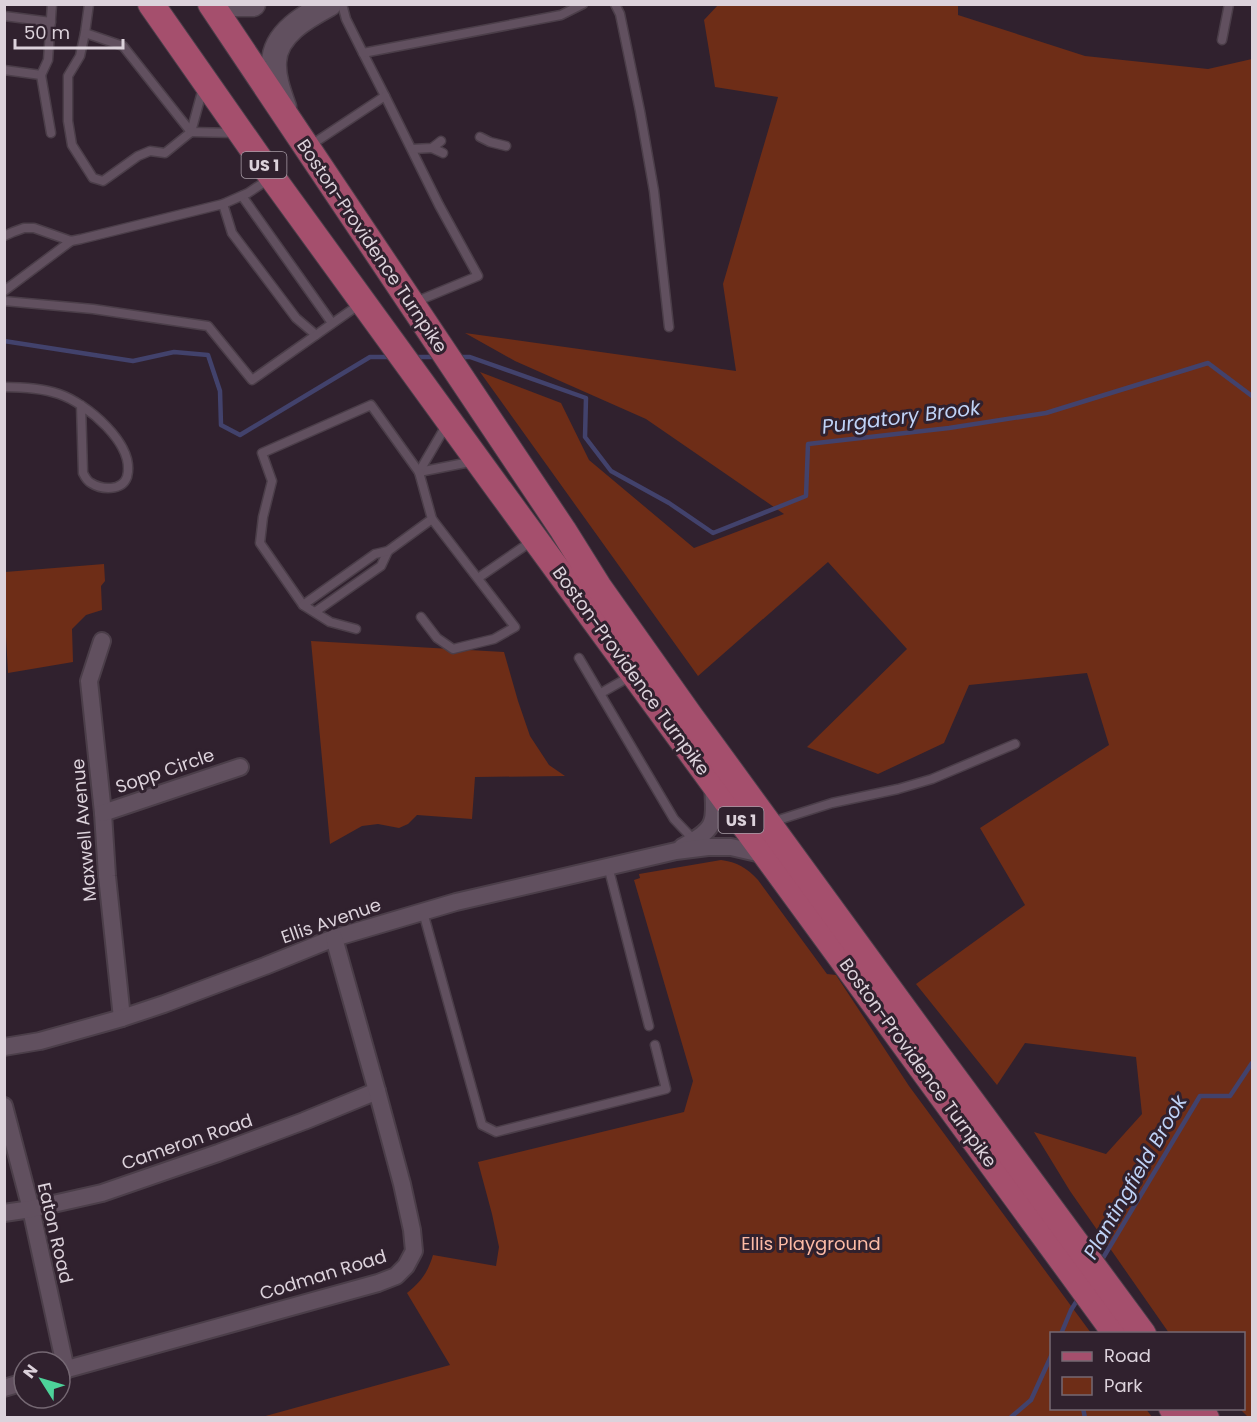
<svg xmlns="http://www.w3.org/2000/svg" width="1257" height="1422" font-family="Poppins,sans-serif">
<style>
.green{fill:#6e2d17}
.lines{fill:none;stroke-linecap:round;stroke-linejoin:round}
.stream{stroke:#42426c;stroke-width:4.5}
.lane-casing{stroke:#4b3e49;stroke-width:11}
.street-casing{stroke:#4b3e49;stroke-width:20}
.secondary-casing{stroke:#4b3e49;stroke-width:27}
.primary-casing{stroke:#4b3e49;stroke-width:28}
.lane{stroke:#61505f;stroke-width:8}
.street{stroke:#61505f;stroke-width:16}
.secondary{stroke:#61505f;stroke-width:24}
.primary{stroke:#a54f6d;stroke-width:26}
.labels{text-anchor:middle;stroke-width:6;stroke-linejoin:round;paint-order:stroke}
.shield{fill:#30212e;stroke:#a89da7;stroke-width:1.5}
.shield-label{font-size:16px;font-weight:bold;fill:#dcd2db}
.street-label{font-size:18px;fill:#dcd2db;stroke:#30212e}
.park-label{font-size:18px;fill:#fdbba6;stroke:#30212e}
.water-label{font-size:20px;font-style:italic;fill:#bfd2f6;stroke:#30212e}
</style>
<rect width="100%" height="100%" fill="#30212e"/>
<!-- green -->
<g class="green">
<path d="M 718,5 L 958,5 L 958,15 L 1085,56 L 1208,69 L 1252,59 L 1252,1417 L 1248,1417 L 1240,1409 L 1244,1408 L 1244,1334 L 1169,1333 L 1070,1191 L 1034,1132 L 1106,1154 L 1142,1114 L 1136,1057 L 1025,1043 L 997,1085 L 916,984 L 1025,905 L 980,828 L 1109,745 L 1087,673 L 969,685 L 944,743 L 878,774 L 807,747 L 907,649 L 828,562 L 698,676 L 480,372 L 561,403 L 589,460 L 694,548 L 784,514 L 646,419 L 515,361 L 465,333 L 736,371 L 723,284 L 778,97 L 715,87 L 704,20 Z"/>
<path d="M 104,564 L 105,581 L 101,586 L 102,610 L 86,615 L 72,629 L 73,662 L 8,673 L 5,618 L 5,572 Z"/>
<path d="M 311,641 L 504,652 L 518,701 L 530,736 L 549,765 L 565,776 L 475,777 L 472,819 L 417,815 L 408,824 L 399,828 L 378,824 L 362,826 L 330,844 Z"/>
<path d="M 721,860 C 737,862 747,868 758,880 L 827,974 L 836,975 L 909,1086 L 1091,1333 L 1052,1334 L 1052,1408 L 1146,1409 L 1152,1417 L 262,1417 L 450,1365 L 407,1293 C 421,1282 428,1272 433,1255 L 496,1266 L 499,1247 L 492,1214 L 478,1162 L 684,1112 L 693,1081 L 634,880 L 640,878 L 639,874 Z"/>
</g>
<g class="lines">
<!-- stream -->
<g class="stream">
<path d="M 4,341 L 133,361 L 174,352 L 208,355 L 220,391 L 221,425 L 240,435 L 370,357 L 392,357"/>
<path d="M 413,357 L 437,357"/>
<path d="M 458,357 L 470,357 L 586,398 L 585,437 L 611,471 L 669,503 L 713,533 L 806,496 L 808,444 L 949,428 L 1046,413 L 1208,363 L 1252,396"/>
<path d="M 1100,1263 L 1200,1096 L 1230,1096 L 1252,1063"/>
<path d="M 1061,1334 L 1071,1310 L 1078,1299"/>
<path d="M 1083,1408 L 1085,1418"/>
<path d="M 1010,1418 L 1031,1400 L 1052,1354"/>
</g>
<!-- lane casing -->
<g class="lane-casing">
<g id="lane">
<path d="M 89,4 L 85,33 L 80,56 L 68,76 L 68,121 L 72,145 L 93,178 L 103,181 L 138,156 L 150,151 L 165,153 L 191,132 L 203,88"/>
<path d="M 342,4 L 346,19 L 363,53 L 385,96 L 439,205 L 478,276 L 415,302"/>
<path d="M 615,4 L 620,14 L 640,111 L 654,191 L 669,327"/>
<path d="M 4,16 L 51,22"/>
<path d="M 85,33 L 123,46 L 191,132"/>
<path d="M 1222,40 L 1229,4"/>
<path d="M 363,53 L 561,15 L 583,4"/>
<path d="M 4,70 L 41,75 L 48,60 L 52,4"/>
<path d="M 41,75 L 51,133"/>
<path d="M 191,132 L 235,133"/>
<path d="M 480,137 L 490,142 L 506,146"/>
<path d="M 311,145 L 385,96"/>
<path d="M 432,148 L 443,153"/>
<path d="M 412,149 L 432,148 L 441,141"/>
<path d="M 242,196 L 332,323"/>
<path d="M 223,204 L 232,233 L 296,318 L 316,335"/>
<path d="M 4,236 L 13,232 L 24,228 L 34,228 L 71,241 L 81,239 L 223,204 L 248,193 L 269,179"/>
<path d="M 4,291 L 71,241"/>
<path d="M 4,301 L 93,309 L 208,326 L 252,380 L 360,304"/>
<path d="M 4,387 C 23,387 41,388 59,394 C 86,403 136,444 127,477 C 122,491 102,490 91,483 C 87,481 85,477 83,473 L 81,405"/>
<path d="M 419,472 L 475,461"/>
<path d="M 419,472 L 447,424"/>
<path d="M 478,578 L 532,541"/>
<path d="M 303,605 L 260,543 L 263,517 L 272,481 L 262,453 L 371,405 L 419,472 L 432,519 L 388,551 L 381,566 L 315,612"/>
<path d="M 421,617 L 437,638 L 453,649 L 494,639 L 515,627 L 432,519"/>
<path d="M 356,629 L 330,622 L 303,605 L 375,554 L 388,551"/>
<path d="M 579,658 L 674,819 L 694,840"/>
<path d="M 601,693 L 631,676"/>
<path d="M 772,822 L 832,803 L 898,789 L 932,779 L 1015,744"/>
<path d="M 608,866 L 649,1026"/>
<path d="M 423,912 L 482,1125 L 496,1132 L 666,1089 L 655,1045"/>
</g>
</g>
<!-- street casing -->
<g class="street-casing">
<g id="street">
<path d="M 102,641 L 89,681 L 103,813 L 107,876 L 122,1018"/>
<path d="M 103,813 L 240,767"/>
<path d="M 682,847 C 692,841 708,834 712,822 C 716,812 713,794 713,783"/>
<path d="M 4,1047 L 40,1041 L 122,1018 L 164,1004 L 265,966 L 334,938 L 456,902 L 676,851 L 708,847 L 731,847 L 766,855"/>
<path d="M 4,1106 L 31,1209 L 66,1370"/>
<path d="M 4,1213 L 31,1209 L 102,1193 L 218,1153 L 304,1121 L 377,1091"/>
<path d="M 60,1371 L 378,1283 L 396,1276 L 406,1266 L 414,1251 L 412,1230 L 402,1184 L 377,1091 L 334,938"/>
<path d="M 4,1388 L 24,1382"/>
</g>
</g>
<!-- secondary casing -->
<g class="secondary-casing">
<g id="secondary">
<path d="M 218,4 L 253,4"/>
<path d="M 284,107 C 279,93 273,77 274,62 C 275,33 307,16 329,4"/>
</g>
</g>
<!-- primary casing -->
<g class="primary-casing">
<g id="primary">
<path d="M 151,4 L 272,177 L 500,491 L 1116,1334"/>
<path d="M 211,4 L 563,530 L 598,586 L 690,716 L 930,1045 L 1143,1334"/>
<path d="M 1172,1408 L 1178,1418"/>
<path d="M 1199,1408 L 1206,1418"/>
</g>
</g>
<!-- lane -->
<use href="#lane" class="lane"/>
<!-- street -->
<use href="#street" class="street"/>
<!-- secondary -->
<use href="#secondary" class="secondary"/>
<!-- primary -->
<use href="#primary" class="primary"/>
</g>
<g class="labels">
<!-- shield labels -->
<g class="shield">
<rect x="241.5" y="152" width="45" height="26" rx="4.5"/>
<rect x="718.5" y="807" width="45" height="26" rx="4.5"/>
</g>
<g class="shield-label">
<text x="264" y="171">US 1</text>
<text x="741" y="826">US 1</text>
</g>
<!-- street labels -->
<g class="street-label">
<text transform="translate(372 246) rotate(56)" y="6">Boston-Providence Turnpike</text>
<text transform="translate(631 671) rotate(54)" y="6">Boston-Providence Turnpike</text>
<text transform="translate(165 771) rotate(-19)" y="6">Sopp Circle</text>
<text transform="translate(84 830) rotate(-95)" y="6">Maxwell Avenue</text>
<text transform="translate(331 921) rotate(-19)" y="6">Ellis Avenue</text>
<text transform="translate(918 1063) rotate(54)" y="6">Boston-Providence Turnpike</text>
<text transform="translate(187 1142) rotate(-19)" y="6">Cameron Road</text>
<text transform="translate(55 1233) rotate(77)" y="6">Eaton Road</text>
<text transform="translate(323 1275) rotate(-17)" y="6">Codman Road</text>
</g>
<!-- park labels -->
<g class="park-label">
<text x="811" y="1250">Ellis Playground</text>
</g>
<!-- water labels -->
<g class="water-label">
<text transform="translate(901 417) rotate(-7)" y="7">Purgatory Brook</text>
<text transform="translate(1135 1177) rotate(-60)" y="7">Plantingfield Brook</text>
</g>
</g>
<!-- border -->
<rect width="1257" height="1422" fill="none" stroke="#dcd2db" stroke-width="12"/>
<!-- legend -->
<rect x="1050" y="1332" width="195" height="78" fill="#30212e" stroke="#756873" stroke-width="1.5"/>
<rect x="1062" y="1352" width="30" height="9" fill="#a54f6d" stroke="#756873" stroke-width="1.5"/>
<text x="1104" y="1362" font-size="18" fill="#dcd2db">Road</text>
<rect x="1062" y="1377" width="30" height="18" fill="#6e2d17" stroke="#756873" stroke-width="1.5"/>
<text x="1104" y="1392" font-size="18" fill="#dcd2db">Park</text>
<!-- north arrow -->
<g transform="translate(42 1380) rotate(307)"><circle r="28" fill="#30212e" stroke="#756873" stroke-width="1.5"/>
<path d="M0-4.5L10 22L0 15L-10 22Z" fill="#4dd39a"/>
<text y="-9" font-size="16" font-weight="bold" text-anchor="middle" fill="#dcd2db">N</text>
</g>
<!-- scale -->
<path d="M15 39v9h108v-9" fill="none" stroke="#dcd2db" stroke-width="3"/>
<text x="24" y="39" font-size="18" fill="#dcd2db" stroke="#30212e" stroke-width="4.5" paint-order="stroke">50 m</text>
</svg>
